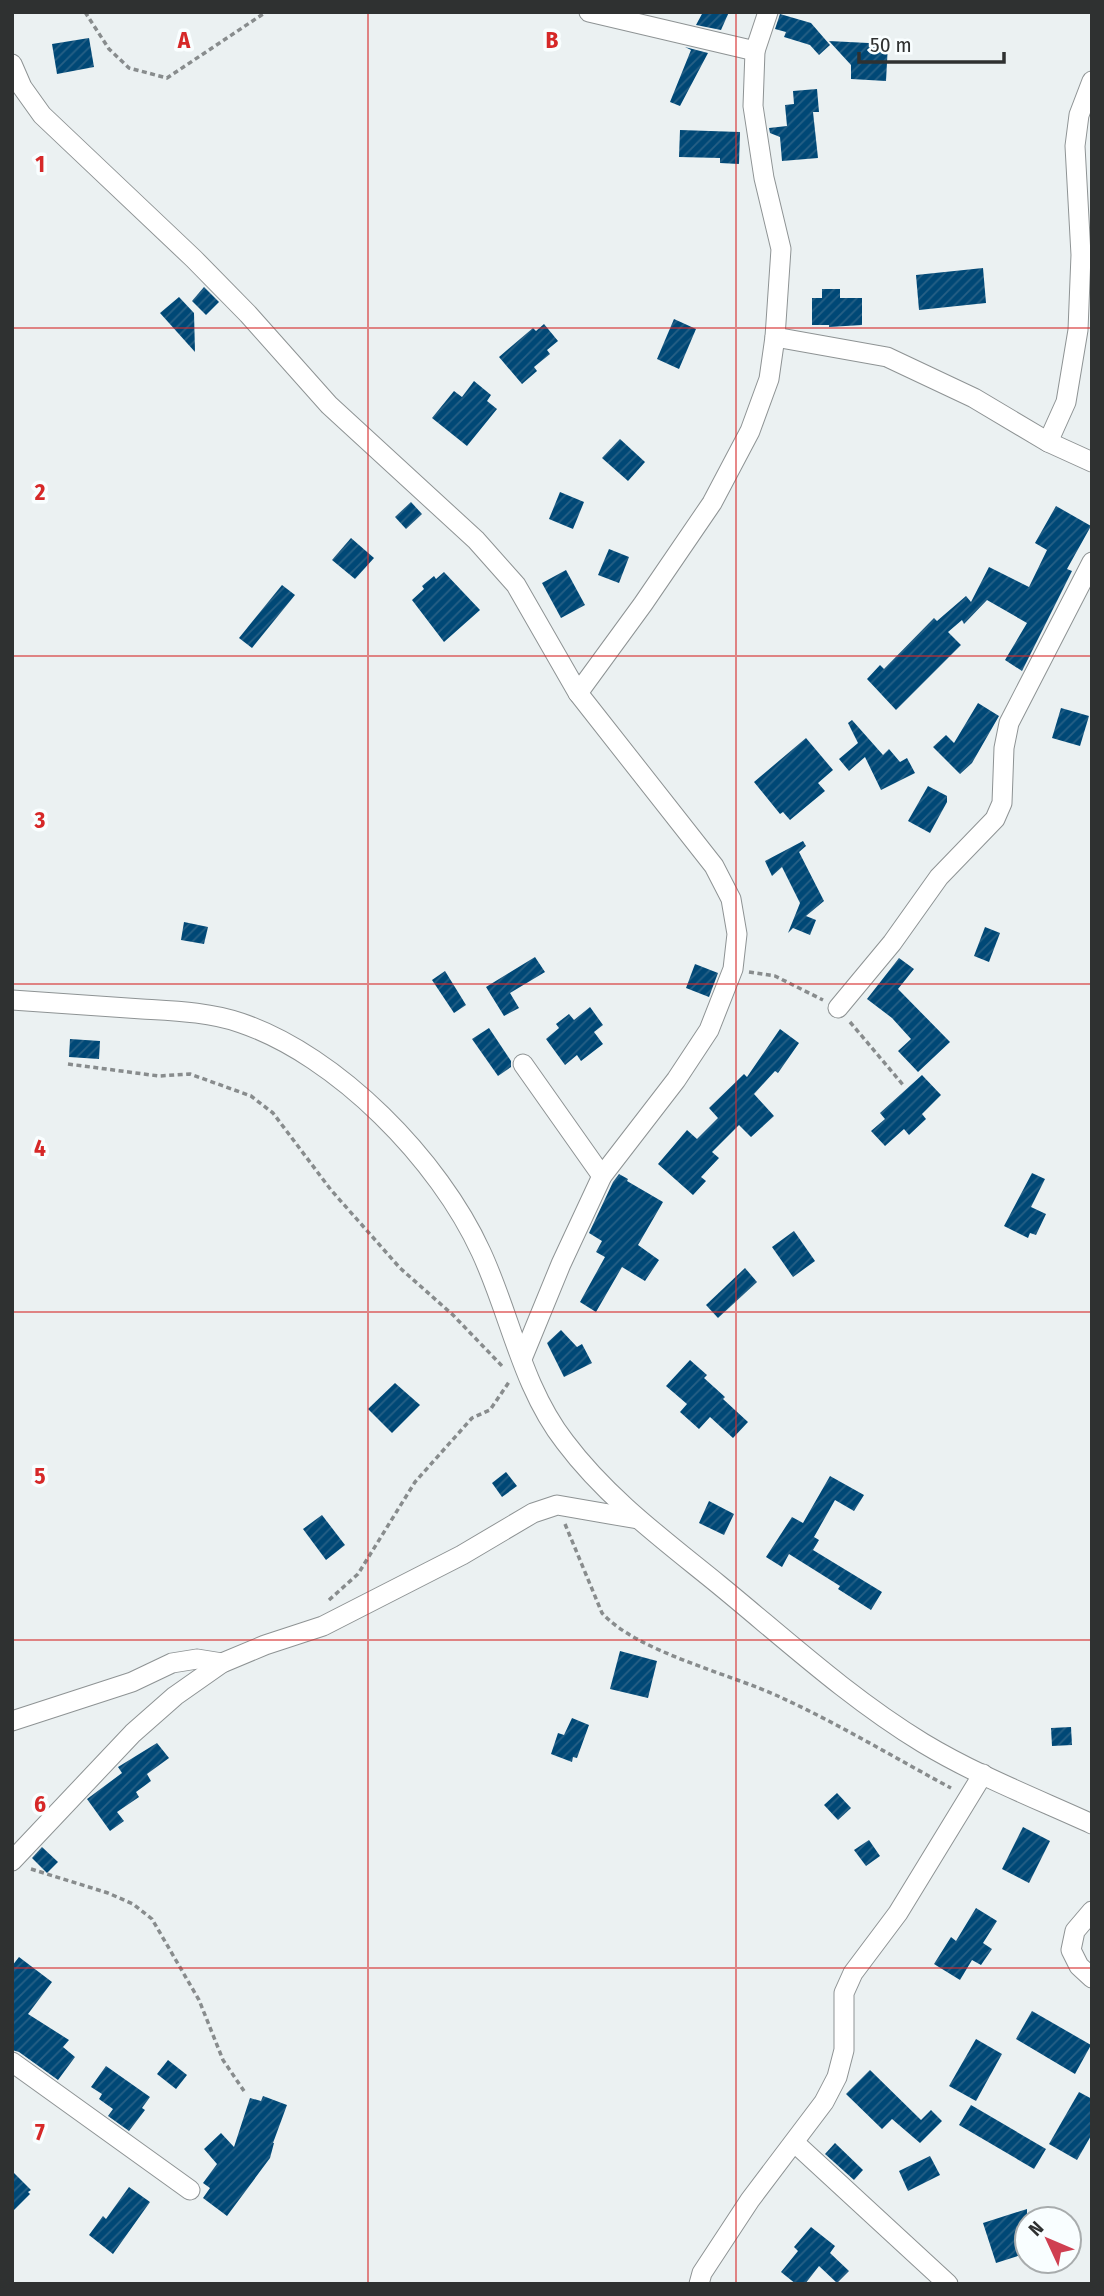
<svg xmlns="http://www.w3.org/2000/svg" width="1104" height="2296" font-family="'Fira Sans Condensed',sans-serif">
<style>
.building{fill:url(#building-hatch)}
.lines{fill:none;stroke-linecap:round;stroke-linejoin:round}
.minor-casing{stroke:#8e9394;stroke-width:21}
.path{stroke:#888c8d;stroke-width:3.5;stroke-dasharray:5 3.5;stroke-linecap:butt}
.minor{stroke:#fff;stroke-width:19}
.grid{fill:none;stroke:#d62828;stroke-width:2;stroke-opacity:0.55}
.grid-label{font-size:23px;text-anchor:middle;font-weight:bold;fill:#d62828;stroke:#f9feff;stroke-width:7;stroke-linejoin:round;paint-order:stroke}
</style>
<defs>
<pattern id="building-hatch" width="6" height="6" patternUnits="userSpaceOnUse" patternTransform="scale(1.75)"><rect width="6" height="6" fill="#004876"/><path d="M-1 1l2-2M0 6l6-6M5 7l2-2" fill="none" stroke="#276085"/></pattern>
</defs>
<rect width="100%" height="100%" fill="#ebf1f2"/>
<!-- building -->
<g class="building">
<path d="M 703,12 L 729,12 L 721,30 L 696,25 Z"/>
<path d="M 780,14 L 811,23 L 830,45 L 819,55 L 810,45 L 784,37 L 786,32 L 775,29 Z"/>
<path d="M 89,38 L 94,67 L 57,74 L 52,44 Z"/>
<path d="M 829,41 L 888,44 L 886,81 L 851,79 L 851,65 Z"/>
<path d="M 685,47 L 708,53 L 680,106 L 670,102 L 691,50 Z"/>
<path d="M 817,89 L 819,112 L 813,112 L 818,158 L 782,161 L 780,137 L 770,133 L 769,128 L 787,126 L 785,105 L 794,104 L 793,91 Z"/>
<path d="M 680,130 L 740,132 L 739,164 L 720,163 L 720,158 L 679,157 Z"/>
<path d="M 983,268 L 986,303 L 919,310 L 916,275 Z"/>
<path d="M 204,287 L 219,302 L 206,315 L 192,301 Z"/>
<path d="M 822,289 L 840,289 L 840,298 L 862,298 L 862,325 L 829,327 L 829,325 L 812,325 L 812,298 L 822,298 Z"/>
<path d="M 179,297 L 194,313 L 195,352 L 160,313 Z"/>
<path d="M 674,319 L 696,329 L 679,369 L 657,359 Z"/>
<path d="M 544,324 L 558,341 L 547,350 L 550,354 L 534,367 L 537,371 L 522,384 L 499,357 L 533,328 L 536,331 Z"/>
<path d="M 474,381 L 491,395 L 487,401 L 497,409 L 467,446 L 432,418 L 454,391 L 462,397 Z"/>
<path d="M 620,439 L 645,462 L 628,481 L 602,458 Z"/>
<path d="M 560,492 L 584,502 L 573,529 L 549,519 Z"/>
<path d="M 411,502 L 422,514 L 406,529 L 395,517 Z"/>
<path d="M 1056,506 L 1091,526 L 1067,569 L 1072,571 L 1022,671 L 1005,660 L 1027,623 L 987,600 L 964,624 L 962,620 L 948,632 L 961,645 L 896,710 L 867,679 L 880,665 L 884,669 L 934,618 L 937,621 L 966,596 L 971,602 L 989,567 L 1029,587 L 1047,550 L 1035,543 Z"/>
<path d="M 351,538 L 374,558 L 355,579 L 332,560 Z"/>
<path d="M 609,549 L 629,557 L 619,583 L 598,575 Z"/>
<path d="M 566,570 L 585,605 L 561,618 L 542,583 Z"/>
<path d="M 444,572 L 480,610 L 444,642 L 412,600 L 424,589 L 422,586 L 434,576 L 436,579 Z"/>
<path d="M 282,585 L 295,595 L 252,648 L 239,638 Z"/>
<path d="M 978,703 L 999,716 L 972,763 L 960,774 L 933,747 L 946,735 L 954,743 Z"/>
<path d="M 1061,708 L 1089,716 L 1080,746 L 1052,738 Z"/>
<path d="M 852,720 L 883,755 L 889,749 L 900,762 L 907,758 L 915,773 L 881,790 L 865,757 L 849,771 L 839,759 L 858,743 L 848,723 Z"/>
<path d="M 806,738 L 833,770 L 818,783 L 825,791 L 790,820 L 783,812 L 780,814 L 754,782 Z"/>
<path d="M 928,786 L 947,796 L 947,802 L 930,833 L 908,821 Z"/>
<path d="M 803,841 L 806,846 L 799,852 L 824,901 L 806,916 L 816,920 L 810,935 L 793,928 L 788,933 L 800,903 L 782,867 L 772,876 L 765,861 Z"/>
<path d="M 184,922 L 208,927 L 204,944 L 181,940 Z"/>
<path d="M 985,927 L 1000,933 L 989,962 L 974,956 Z"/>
<path d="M 535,957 L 545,972 L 510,993 L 519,1008 L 504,1016 L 486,987 Z"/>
<path d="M 899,958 L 914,969 L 898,989 L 950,1042 L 918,1072 L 898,1051 L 911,1039 L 892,1018 L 867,999 Z"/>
<path d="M 695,964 L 718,973 L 709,997 L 686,988 Z"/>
<path d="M 445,971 L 466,1005 L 454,1013 L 432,980 Z"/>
<path d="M 590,1007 L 603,1025 L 594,1032 L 603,1044 L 581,1061 L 577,1055 L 565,1065 L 546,1039 L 559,1028 L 556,1024 L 569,1014 L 574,1020 Z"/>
<path d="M 489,1028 L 511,1061 L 511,1067 L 498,1076 L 472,1039 Z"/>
<path d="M 780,1029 L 799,1043 L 778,1073 L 775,1071 L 754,1094 L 774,1116 L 751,1137 L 739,1125 L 712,1152 L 719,1158 L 701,1177 L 706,1181 L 693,1195 L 658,1164 L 687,1130 L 697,1139 L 718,1118 L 709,1108 L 744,1074 L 747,1077 Z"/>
<path d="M 70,1039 L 100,1041 L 99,1059 L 69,1057 Z"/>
<path d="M 922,1075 L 941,1095 L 922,1114 L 926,1119 L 909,1135 L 904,1129 L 885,1146 L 871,1131 L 885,1119 L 880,1113 Z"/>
<path d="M 1032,1173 L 1045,1179 L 1031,1207 L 1046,1214 L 1036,1235 L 1030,1233 L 1028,1238 L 1004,1226 Z"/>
<path d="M 619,1174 L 628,1179 L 627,1181 L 663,1202 L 638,1245 L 659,1260 L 645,1281 L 622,1267 L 596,1312 L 580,1302 L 605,1257 L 596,1252 L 602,1241 L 589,1233 L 613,1182 Z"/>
<path d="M 794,1231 L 815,1261 L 793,1277 L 772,1247 Z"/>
<path d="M 745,1268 L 757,1282 L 718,1318 L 706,1305 Z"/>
<path d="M 561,1330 L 577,1347 L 582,1344 L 592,1363 L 564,1377 L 547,1343 Z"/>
<path d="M 690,1360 L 707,1375 L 704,1378 L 725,1397 L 723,1399 L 748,1422 L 733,1438 L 710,1417 L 699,1429 L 680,1412 L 687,1404 L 666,1386 Z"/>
<path d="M 395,1383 L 420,1405 L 392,1433 L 368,1409 Z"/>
<path d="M 506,1472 L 517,1486 L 502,1497 L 492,1483 Z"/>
<path d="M 830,1476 L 864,1495 L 854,1511 L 835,1500 L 814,1537 L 819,1540 L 813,1550 L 882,1592 L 871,1610 L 838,1589 L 840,1586 L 789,1554 L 782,1567 L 766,1557 L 792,1517 L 803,1523 Z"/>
<path d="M 709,1501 L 734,1514 L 724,1535 L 699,1523 Z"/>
<path d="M 322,1515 L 345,1545 L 326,1560 L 303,1529 Z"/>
<path d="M 620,1651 L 657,1661 L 648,1698 L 610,1689 Z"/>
<path d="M 572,1718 L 589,1725 L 577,1758 L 573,1757 L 572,1762 L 551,1754 L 558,1733 L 564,1735 Z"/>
<path d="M 1071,1727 L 1072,1745 L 1052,1746 L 1051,1728 Z"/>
<path d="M 157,1743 L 169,1758 L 147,1774 L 151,1781 L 136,1792 L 139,1797 L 117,1812 L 124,1821 L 110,1831 L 87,1799 L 122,1773 L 118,1767 Z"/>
<path d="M 837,1793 L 851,1808 L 838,1820 L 824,1805 Z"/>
<path d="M 1023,1827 L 1050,1841 L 1029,1883 L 1002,1869 Z"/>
<path d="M 869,1840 L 880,1856 L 866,1866 L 854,1850 Z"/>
<path d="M 42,1847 L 58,1862 L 47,1873 L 32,1858 Z"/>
<path d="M 976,1908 L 997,1921 L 983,1943 L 992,1949 L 981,1965 L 972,1960 L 960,1980 L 934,1964 L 951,1937 L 956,1941 Z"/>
<path d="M 19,1957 L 52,1982 L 28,2014 L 69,2040 L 63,2047 L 75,2057 L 58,2080 L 19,2052 L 12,2050 L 12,1966 Z"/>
<path d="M 1032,2011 L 1091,2045 L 1075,2074 L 1016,2039 Z"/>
<path d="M 976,2039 L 1002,2054 L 976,2101 L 949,2086 Z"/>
<path d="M 168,2060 L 187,2075 L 176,2089 L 157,2074 Z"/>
<path d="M 106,2066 L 150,2097 L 142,2108 L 145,2110 L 129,2131 L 108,2116 L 113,2109 L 99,2099 L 102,2094 L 91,2087 Z"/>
<path d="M 870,2070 L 921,2120 L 931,2110 L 942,2121 L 920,2143 L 892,2119 L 882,2129 L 846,2094 Z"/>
<path d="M 1079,2092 L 1092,2099 L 1092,2134 L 1077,2160 L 1049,2144 Z"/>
<path d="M 263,2096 L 287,2105 L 273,2143 L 274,2143 L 270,2158 L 227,2216 L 203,2198 L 210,2188 L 203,2183 L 217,2164 L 204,2149 L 221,2133 L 234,2147 L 250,2098 L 261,2101 Z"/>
<path d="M 971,2105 L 1046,2149 L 1034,2169 L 959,2125 Z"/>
<path d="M 835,2143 L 863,2170 L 854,2180 L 825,2154 Z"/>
<path d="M 930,2156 L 940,2175 L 908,2191 L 899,2171 Z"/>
<path d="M 12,2171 L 31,2190 L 28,2192 L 30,2194 L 12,2212 Z"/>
<path d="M 129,2187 L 150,2202 L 113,2254 L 89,2235 L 103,2216 L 106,2219 Z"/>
<path d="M 1027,2209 L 1027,2253 L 996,2263 L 983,2223 Z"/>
<path d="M 811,2227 L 835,2246 L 830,2253 L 849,2271 L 837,2283 L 819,2266 L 805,2284 L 796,2284 L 781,2272 L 798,2251 L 794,2247 Z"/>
</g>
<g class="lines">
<!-- minor casing -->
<g class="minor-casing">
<g id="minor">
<path d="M 589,12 L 755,51"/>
<path d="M 12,64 L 22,87 L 42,115 L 194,259 L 248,314 L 329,405 L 476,540 L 516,585 L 578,693 L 714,866 L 731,899 L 737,934 L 733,969 L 709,1030 L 676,1080 L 602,1176 L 561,1264 L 522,1359"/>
<path d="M 775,337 L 887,357 L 974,398 L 1048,442 L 1092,462"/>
<path d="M 1048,442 L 1066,402 L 1078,330 L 1081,255 L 1075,146 L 1079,115 L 1092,81"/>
<path d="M 578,693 L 643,604 L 712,503 L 750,431 L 769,379 L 775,337 L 781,249 L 764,178 L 753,106 L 755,51 L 768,12"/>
<path d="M 12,1000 C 55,1003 99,1006 142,1009 C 175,1011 209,1012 241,1023 C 338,1056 439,1160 481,1252 C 510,1314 522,1387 565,1442 C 607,1498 664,1540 718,1584 C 784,1638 849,1698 923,1743 C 976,1775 1035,1798 1092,1824"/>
<path d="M 838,1008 L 892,943 L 939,877 L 995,819 L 1002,803 L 1004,748 L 1009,723 L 1092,562"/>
<path d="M 523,1064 L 602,1176"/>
<path d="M 12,1721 L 132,1682 L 172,1663 L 197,1659 L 222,1663"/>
<path d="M 12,1861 L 133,1733 L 175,1696 L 222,1663 L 265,1645 L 323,1626 L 462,1555 L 533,1513 L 557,1505 L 638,1519"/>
<path d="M 1092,1911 L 1075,1931 L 1071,1950 L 1079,1966 L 1092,1978"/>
<path d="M 12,2062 L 190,2190"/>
<path d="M 795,2143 L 948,2284"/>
<path d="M 699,2284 L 702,2273 L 750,2200 L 824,2102 L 837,2077 L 844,2050 L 844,1993 L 853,1973 L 898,1913 L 983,1774"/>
</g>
</g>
<!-- path -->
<g class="path">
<path d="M 85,12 L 109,49 L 129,68 L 167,78 L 266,12"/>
<path d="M 749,972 L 775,976 L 823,1000"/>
<path d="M 850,1022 L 904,1086"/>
<path d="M 68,1064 L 159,1076 L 190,1074 L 251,1096 L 273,1113 L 331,1190 L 400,1268 L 453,1315 L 503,1367"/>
<path d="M 565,1524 L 602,1613 C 637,1652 731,1674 780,1697 C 839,1724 895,1758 951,1788"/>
<path d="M 329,1600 L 358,1574 L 415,1482 L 472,1418 L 490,1410 L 509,1382"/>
<path d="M 31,1869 L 108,1893 L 133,1904 L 152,1919 L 199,2000 L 223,2060 L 244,2091"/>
</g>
<!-- minor -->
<use href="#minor" class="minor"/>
</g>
<!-- grid -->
<path class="grid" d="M 368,12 L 368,2284M 736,12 L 736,2284M 12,328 L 1092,328M 12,656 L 1092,656M 12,984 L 1092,984M 12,1312 L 1092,1312M 12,1640 L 1092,1640M 12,1968 L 1092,1968"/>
<g class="grid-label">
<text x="184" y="48">A</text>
<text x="552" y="48">B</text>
<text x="40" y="172">1</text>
<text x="40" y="500">2</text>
<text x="40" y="828">3</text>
<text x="40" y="1156">4</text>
<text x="40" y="1484">5</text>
<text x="40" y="1812">6</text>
<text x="40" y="2140">7</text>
</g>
<!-- border -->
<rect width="1104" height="2296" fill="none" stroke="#2f3131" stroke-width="28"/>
<!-- north arrow -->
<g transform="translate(1048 2240) rotate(314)"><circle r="33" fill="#f9feff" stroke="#a8acad" stroke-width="2"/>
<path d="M0-5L12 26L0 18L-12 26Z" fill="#cf3f51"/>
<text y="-10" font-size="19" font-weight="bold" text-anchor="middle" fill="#2f3131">N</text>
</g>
<!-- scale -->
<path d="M859 52v10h145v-10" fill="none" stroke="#2f3131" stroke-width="3.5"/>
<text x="870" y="52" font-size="21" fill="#2f3131" stroke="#f9feff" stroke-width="5" paint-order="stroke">50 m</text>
</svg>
